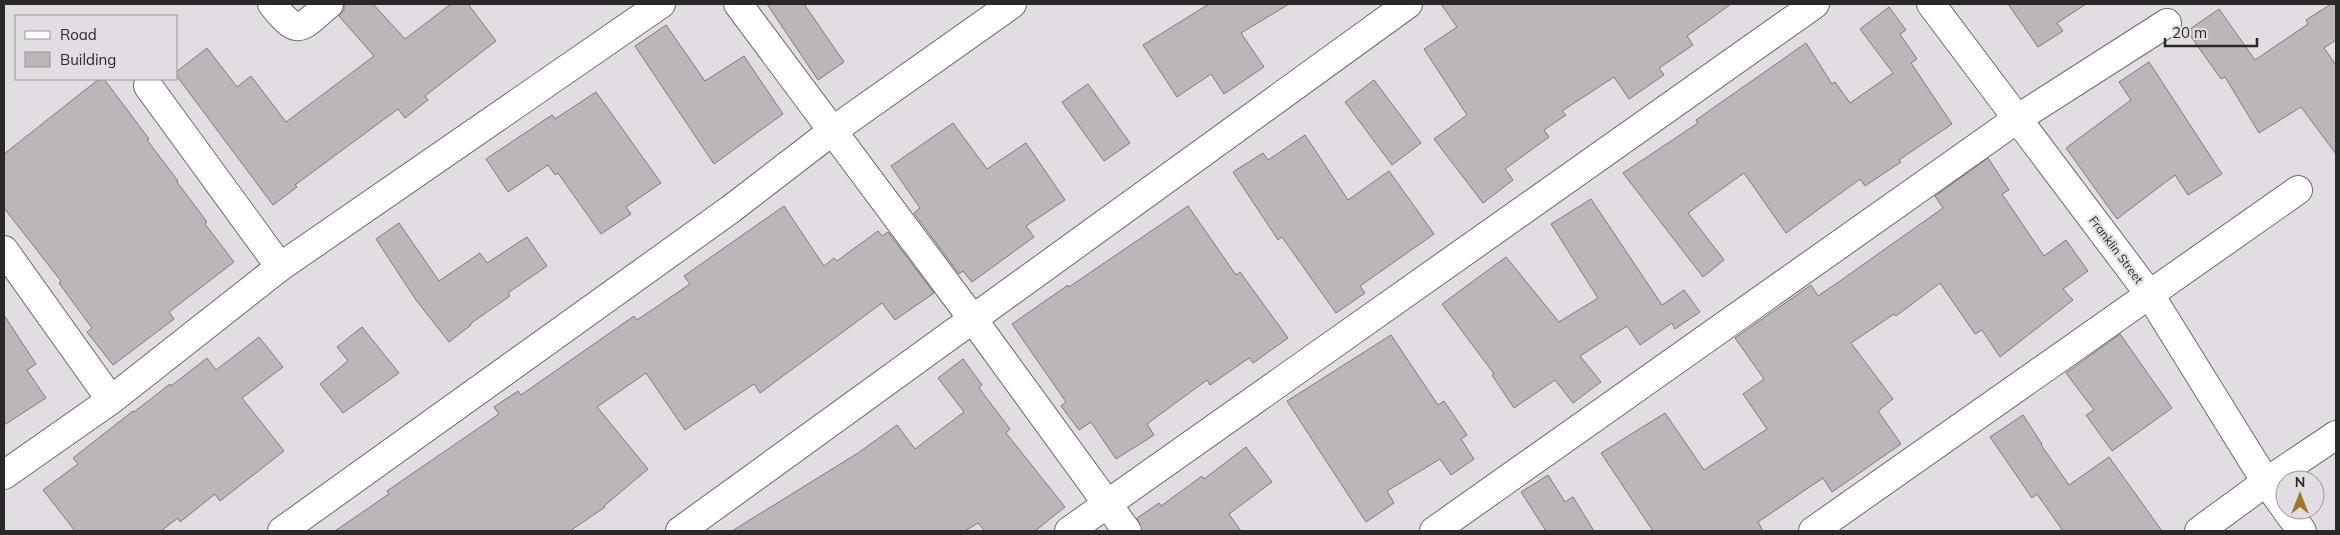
<svg xmlns="http://www.w3.org/2000/svg" width="2340" height="535" font-family="Mulish,sans-serif">
<style>
.building{fill:#bdb6b9;stroke:#807a7c}
.lines{fill:none;stroke-linecap:round;stroke-linejoin:round}
.street-casing{stroke:#6c686c;stroke-width:30}
.street{stroke:#fff;stroke-width:28}
.labels{text-anchor:middle;stroke-width:4.5;stroke-linejoin:round;paint-order:stroke}
.street-label{font-size:12px;fill:#2a282a;stroke:#e2dde2}
</style>
<rect width="100%" height="100%" fill="#e2dde2"/>
<!-- building -->
<g class="building">
<path d="M 344,4 L 373,4 L 405,39 L 451,4 L 468,4 L 496,41 L 425,96 L 428,100 L 405,118 L 398,109 L 295,185 L 297,187 L 273,205 L 176,75 L 176,72 L 207,48 L 237,87 L 251,76 L 286,122 L 374,56 L 339,16 L 344,10 Z"/>
<path d="M 767,4 L 804,4 L 844,62 L 818,80 Z"/>
<path d="M 1209,4 L 1289,4 L 1241,33 L 1264,67 L 1224,94 L 1211,74 L 1177,97 L 1143,45 Z"/>
<path d="M 1441,4 L 1731,4 L 1687,36 L 1693,45 L 1659,68 L 1664,75 L 1629,99 L 1614,77 L 1562,111 L 1566,115 L 1544,130 L 1549,137 L 1505,169 L 1513,180 L 1483,203 L 1434,139 L 1467,115 L 1424,49 L 1457,27 Z"/>
<path d="M 2008,4 L 2086,4 L 2057,23 L 2063,31 L 2038,47 Z"/>
<path d="M 2331,4 L 2336,4 L 2336,40 L 2324,48 L 2336,65 L 2336,154 L 2301,107 L 2259,133 L 2225,77 L 2221,79 L 2187,31 L 2219,9 L 2255,60 L 2308,24 L 2306,20 Z"/>
<path d="M 1889,7 L 1906,30 L 1900,34 L 1917,59 L 1911,63 L 1952,124 L 1899,160 L 1901,162 L 1865,186 L 1860,179 L 1786,233 L 1744,173 L 1688,213 L 1724,260 L 1703,277 L 1623,173 L 1698,123 L 1696,120 L 1806,43 L 1832,84 L 1835,82 L 1850,103 L 1893,73 L 1860,29 Z"/>
<path d="M 666,25 L 705,81 L 744,56 L 783,114 L 714,164 L 635,46 Z"/>
<path d="M 2149,62 L 2222,174 L 2188,195 L 2175,175 L 2117,219 L 2066,148 L 2131,100 L 2119,82 Z"/>
<path d="M 99,79 L 104,79 L 149,139 L 147,140 L 178,181 L 177,182 L 207,222 L 205,224 L 234,262 L 169,312 L 174,319 L 113,365 L 87,332 L 92,328 L 59,283 L 61,281 L 4,208 L 4,154 Z"/>
<path d="M 1374,80 L 1421,143 L 1392,165 L 1345,102 Z"/>
<path d="M 1088,84 L 1130,143 L 1104,161 L 1062,102 Z"/>
<path d="M 596,92 L 661,183 L 626,207 L 631,214 L 601,234 L 558,173 L 555,175 L 548,165 L 508,192 L 486,159 L 552,115 L 555,119 Z"/>
<path d="M 953,123 L 987,169 L 1026,143 L 1065,200 L 1026,226 L 1034,237 L 972,282 L 963,271 L 959,274 L 914,213 L 920,208 L 891,166 Z"/>
<path d="M 1305,135 L 1348,200 L 1389,171 L 1434,234 L 1360,286 L 1365,293 L 1336,313 L 1282,237 L 1278,240 L 1233,172 L 1263,153 L 1268,160 Z"/>
<path d="M 1988,158 L 2009,190 L 2002,194 L 2044,256 L 2066,240 L 2088,271 L 2063,289 L 2073,300 L 2000,357 L 1982,330 L 1975,334 L 1940,283 L 1896,316 L 1894,314 L 1851,343 L 1893,399 L 1878,411 L 1901,444 L 1832,492 L 1823,478 L 1758,522 L 1763,531 L 1653,531 L 1601,453 L 1665,413 L 1704,470 L 1767,429 L 1743,394 L 1764,379 L 1735,338 L 1811,285 L 1818,296 L 1840,281 L 1943,208 L 1935,196 Z"/>
<path d="M 1591,199 L 1662,305 L 1684,290 L 1700,312 L 1675,329 L 1672,323 L 1640,345 L 1627,326 L 1580,356 L 1601,382 L 1573,403 L 1555,380 L 1514,408 L 1492,375 L 1494,374 L 1442,304 L 1506,257 L 1559,322 L 1598,298 L 1551,224 Z"/>
<path d="M 784,206 L 824,266 L 834,258 L 837,261 L 878,231 L 882,236 L 888,232 L 934,293 L 895,320 L 882,303 L 760,393 L 754,384 L 685,430 L 646,373 L 597,407 L 648,469 L 604,506 L 605,507 L 570,531 L 335,531 L 389,494 L 387,491 L 499,414 L 494,407 L 518,391 L 521,395 L 634,316 L 637,320 L 690,284 L 684,276 Z"/>
<path d="M 1188,206 L 1236,275 L 1240,272 L 1288,338 L 1253,363 L 1249,358 L 1210,385 L 1207,380 L 1147,424 L 1154,435 L 1116,459 L 1091,422 L 1079,430 L 1061,406 L 1066,402 L 1012,324 L 1068,285 L 1069,287 Z"/>
<path d="M 399,223 L 439,281 L 480,253 L 487,263 L 527,237 L 547,266 L 508,293 L 510,296 L 470,324 L 471,325 L 449,342 L 416,300 L 376,239 Z"/>
<path d="M 4,315 L 36,364 L 27,370 L 46,398 L 4,425 Z"/>
<path d="M 362,327 L 399,373 L 343,413 L 320,384 L 348,361 L 337,347 Z"/>
<path d="M 2120,334 L 2172,408 L 2112,451 L 2086,415 L 2094,410 L 2066,373 Z"/>
<path d="M 1391,335 L 1438,405 L 1444,401 L 1467,435 L 1461,439 L 1474,459 L 1451,475 L 1440,459 L 1387,491 L 1394,503 L 1366,522 L 1287,401 Z"/>
<path d="M 259,337 L 283,367 L 242,398 L 284,451 L 220,501 L 215,494 L 180,522 L 178,518 L 161,531 L 75,531 L 43,490 L 78,464 L 73,458 L 133,411 L 134,412 L 170,384 L 171,386 L 207,358 L 216,370 Z"/>
<path d="M 963,359 L 982,385 L 979,388 L 1010,429 L 1006,433 L 1065,507 L 1035,531 L 985,531 L 978,523 L 965,531 L 732,531 L 858,453 L 897,425 L 915,449 L 964,412 L 938,378 Z"/>
<path d="M 2023,415 L 2042,444 L 2041,445 L 2069,485 L 2109,457 L 2162,531 L 2063,531 L 2037,494 L 2032,498 L 1990,437 Z"/>
<path d="M 1246,447 L 1272,482 L 1229,514 L 1241,531 L 1142,531 L 1137,518 L 1159,503 L 1161,506 L 1202,476 L 1204,479 Z"/>
<path d="M 1548,475 L 1565,502 L 1573,497 L 1594,531 L 1546,531 L 1521,492 Z"/>
</g>
<g class="lines">
<!-- street casing -->
<g class="street-casing">
<g id="street">
<path d="M 272,4 C 299,38 299,29 329,4"/>
<path d="M 738,4 L 972,318 L 1127,531"/>
<path d="M 1931,4 L 2150,295 L 2266,482 L 2285,508"/>
<path d="M 148,86 L 280,267"/>
<path d="M 4,250 L 111,400"/>
<path d="M 4,475 L 111,400 L 280,267 L 661,4"/>
<path d="M 2286,510 L 2302,531"/>
<path d="M 282,531 L 731,209 L 831,132 L 1012,4"/>
<path d="M 680,531 L 1408,4"/>
<path d="M 1069,531 L 1815,4"/>
<path d="M 1434,531 L 2017,119 L 2167,23"/>
<path d="M 1813,531 L 2298,190"/>
<path d="M 2199,531 L 2266,482 L 2336,435"/>
</g>
</g>
<!-- street -->
<use href="#street" class="street"/>
</g>
<g class="labels">
<!-- street labels -->
<g class="street-label">
<text transform="translate(2116 250) rotate(53)" y="4">Franklin Street</text>
</g>
</g>
<!-- border -->
<rect width="2340" height="535" fill="none" stroke="#2a282a" stroke-width="10"/>
<!-- legend -->
<rect x="15" y="15" width="162" height="65" fill="#e2dde2" stroke="#989598"/>
<rect x="25" y="31" width="25" height="8" fill="#ffffff" stroke="#989598"/>
<text x="60" y="40" font-size="15" fill="#2a282a">Road</text>
<rect x="25" y="52" width="25" height="15" fill="#bdb6b9" stroke="#989598"/>
<text x="60" y="65" font-size="15" fill="#2a282a">Building</text>
<!-- north arrow -->
<g transform="translate(2300 495)"><circle r="24" fill="#e2dde2" stroke="#989598"/>
<path d="M0-4L9 19L0 12L-9 19Z" fill="#9f7725"/>
<text y="-8" font-size="14" font-weight="bold" text-anchor="middle" fill="#2a282a">N</text>
</g>
<!-- scale -->
<path d="M2165 38v8h92v-8" fill="none" stroke="#2a282a" stroke-width="2.5"/>
<text x="2172" y="38" font-size="15" fill="#2a282a" stroke="#e2dde2" stroke-width="4" paint-order="stroke">20 m</text>
</svg>
